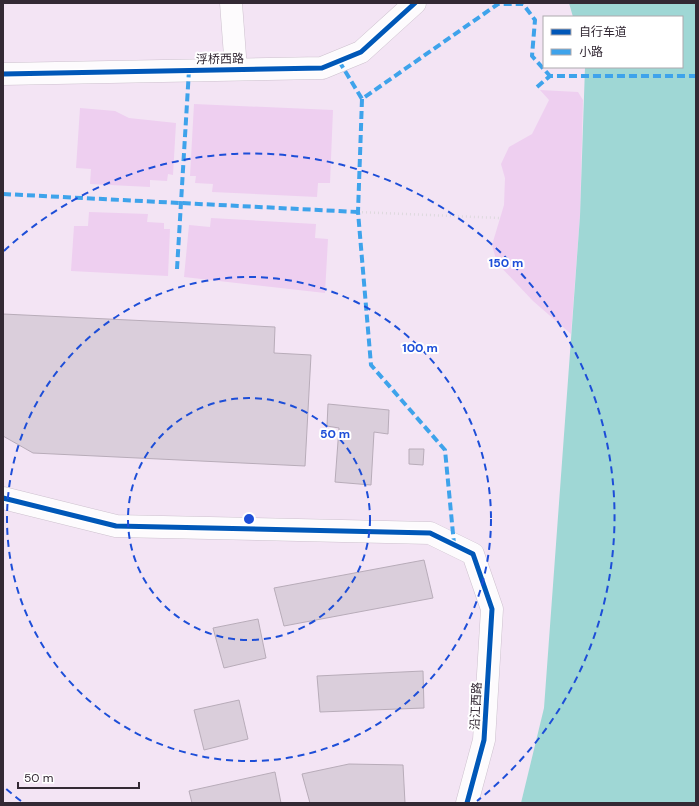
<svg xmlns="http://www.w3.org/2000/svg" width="699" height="806" font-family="'DM Sans','Noto Sans SC',sans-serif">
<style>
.green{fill:#eecff0}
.water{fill:#9fd7d5}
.building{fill:#dacedb;stroke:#b8acb9}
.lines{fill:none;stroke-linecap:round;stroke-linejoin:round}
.minor-casing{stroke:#cdc1ce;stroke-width:23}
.path{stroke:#ded9de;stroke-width:2.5;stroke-dasharray:1 3;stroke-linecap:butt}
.minor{stroke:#fdfbfd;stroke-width:22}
.quiet{stroke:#3ea3eb;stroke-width:4;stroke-dasharray:8 4;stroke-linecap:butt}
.cycleway-casing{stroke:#fff;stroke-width:8}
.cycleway{stroke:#0057b8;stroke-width:5}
.ring{fill:none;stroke:#1d4ed8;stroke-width:2;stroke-dasharray:7 5}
.labels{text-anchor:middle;stroke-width:4;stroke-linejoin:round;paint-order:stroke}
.street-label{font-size:12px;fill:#332934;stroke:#fff}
.centre{fill:#1d4ed8;stroke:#fff;stroke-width:2}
.ring-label{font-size:12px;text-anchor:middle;font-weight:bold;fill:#1d4ed8;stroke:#fff;stroke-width:4;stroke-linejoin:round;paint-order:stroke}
</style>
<rect width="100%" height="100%" fill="#f3e4f4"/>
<!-- green -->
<g class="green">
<path d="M 540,90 L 578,92 L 583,100 L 580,216 L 571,334 L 533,301 L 497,263 L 492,245 L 504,205 L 505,178 L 501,164 L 509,147 L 532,134 L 549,100 Z"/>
<path d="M 194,104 L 333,110 L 330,183 L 318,183 L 317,197 L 212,192 L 213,184 L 195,183 L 196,176 L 190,176 Z"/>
<path d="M 80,108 L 115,111 L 129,118 L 176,123 L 173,175 L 168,174 L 167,181 L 150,180 L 150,187 L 90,184 L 91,169 L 76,168 Z"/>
<path d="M 89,212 L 148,214 L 147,222 L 164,223 L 164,229 L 170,229 L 168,276 L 71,271 L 74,226 L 88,226 Z"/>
<path d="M 211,218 L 316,224 L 315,238 L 328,239 L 325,293 L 184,277 L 189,225 L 210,227 Z"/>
</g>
<!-- water -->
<path class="water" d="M 569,3 L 696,3 L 696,803 L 521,803 L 544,708 L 580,216 L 585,67 L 682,67 L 682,17 L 573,17 Z"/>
<!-- building -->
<g class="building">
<path d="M 3,314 L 275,327 L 274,353 L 311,355 L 305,466 L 33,453 L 3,436 Z"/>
<path d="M 328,404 L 389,410 L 388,434 L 374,432 L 371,485 L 335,482 L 339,428 L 327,426 Z"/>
<path d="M 409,449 L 424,449 L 423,465 L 409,464 Z"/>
<path d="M 424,560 L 433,598 L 284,626 L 274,588 Z"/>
<path d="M 258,619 L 266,658 L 224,668 L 213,628 Z"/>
<path d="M 423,671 L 424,708 L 320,712 L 317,676 Z"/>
<path d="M 239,700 L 248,739 L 204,750 L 194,710 Z"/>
<path d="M 349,764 L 403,765 L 405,803 L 310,803 L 302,774 Z"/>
<path d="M 275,772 L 281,803 L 192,803 L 189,791 Z"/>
</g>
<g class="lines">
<!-- minor casing -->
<g class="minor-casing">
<g id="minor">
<path d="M 231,3 L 236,69"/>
<path d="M 3,74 L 322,68 L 361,52 L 415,3"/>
<path d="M 3,498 L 116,526 L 430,533 L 473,554 L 492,609 L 484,740 L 467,803"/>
</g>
</g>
<!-- path -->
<path class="path" d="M 358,212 L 500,218"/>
<!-- minor -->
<use href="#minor" class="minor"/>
<!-- quiet -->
<g class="quiet">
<path d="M 339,61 L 362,99 L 498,4 L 523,4 L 535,20 L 532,56 L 550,76"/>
<path d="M 537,87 L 550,76 L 696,76"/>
<path d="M 362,99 L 358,212 L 371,365 L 445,450 L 454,544"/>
<path d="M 3,194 L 358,212"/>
<path d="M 177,269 L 189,70"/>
</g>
<!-- cycleway casing -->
<g class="cycleway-casing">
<g id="cycleway">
<path d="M 3,74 L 322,68 L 361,52 L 415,3"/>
<path d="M 3,498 L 116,526 L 430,533 L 473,554 L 492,609 L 484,740 L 467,803"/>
</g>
</g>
<!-- cycleway -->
<use href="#cycleway" class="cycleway"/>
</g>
<!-- distance rings -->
<g class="ring">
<circle cx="249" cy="519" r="121"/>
<circle cx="249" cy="519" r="242"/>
<path d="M21 801A363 363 0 0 1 4 787M4 251A363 363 0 1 1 477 801"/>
</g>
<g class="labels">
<!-- street labels -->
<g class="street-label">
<text transform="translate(220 59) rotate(-1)" y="4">浮桥西路</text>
<text transform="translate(476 706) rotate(-87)" y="4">沿江西路</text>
</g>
</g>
<circle cx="249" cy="519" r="6" class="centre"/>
<g class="ring-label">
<text x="506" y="267">150 m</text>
<text x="420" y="352">100 m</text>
<text x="335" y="438">50 m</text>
</g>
<!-- border -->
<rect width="699" height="806" fill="none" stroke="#332934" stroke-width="8"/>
<!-- legend -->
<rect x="543" y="16" width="140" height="52" fill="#ffffff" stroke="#ada9ae"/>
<rect x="551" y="29" width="20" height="6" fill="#0057b8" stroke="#ada9ae"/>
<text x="579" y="36" font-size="12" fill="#332934">自行车道</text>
<rect x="551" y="49" width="20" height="6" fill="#3ea3eb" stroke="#ada9ae"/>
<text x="579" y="56" font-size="12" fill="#332934">小路</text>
<!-- scale -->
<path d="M18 782v6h121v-6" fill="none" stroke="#332934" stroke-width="2"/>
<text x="24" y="782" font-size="12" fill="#332934" stroke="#ffffff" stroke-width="3" paint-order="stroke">50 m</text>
</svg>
